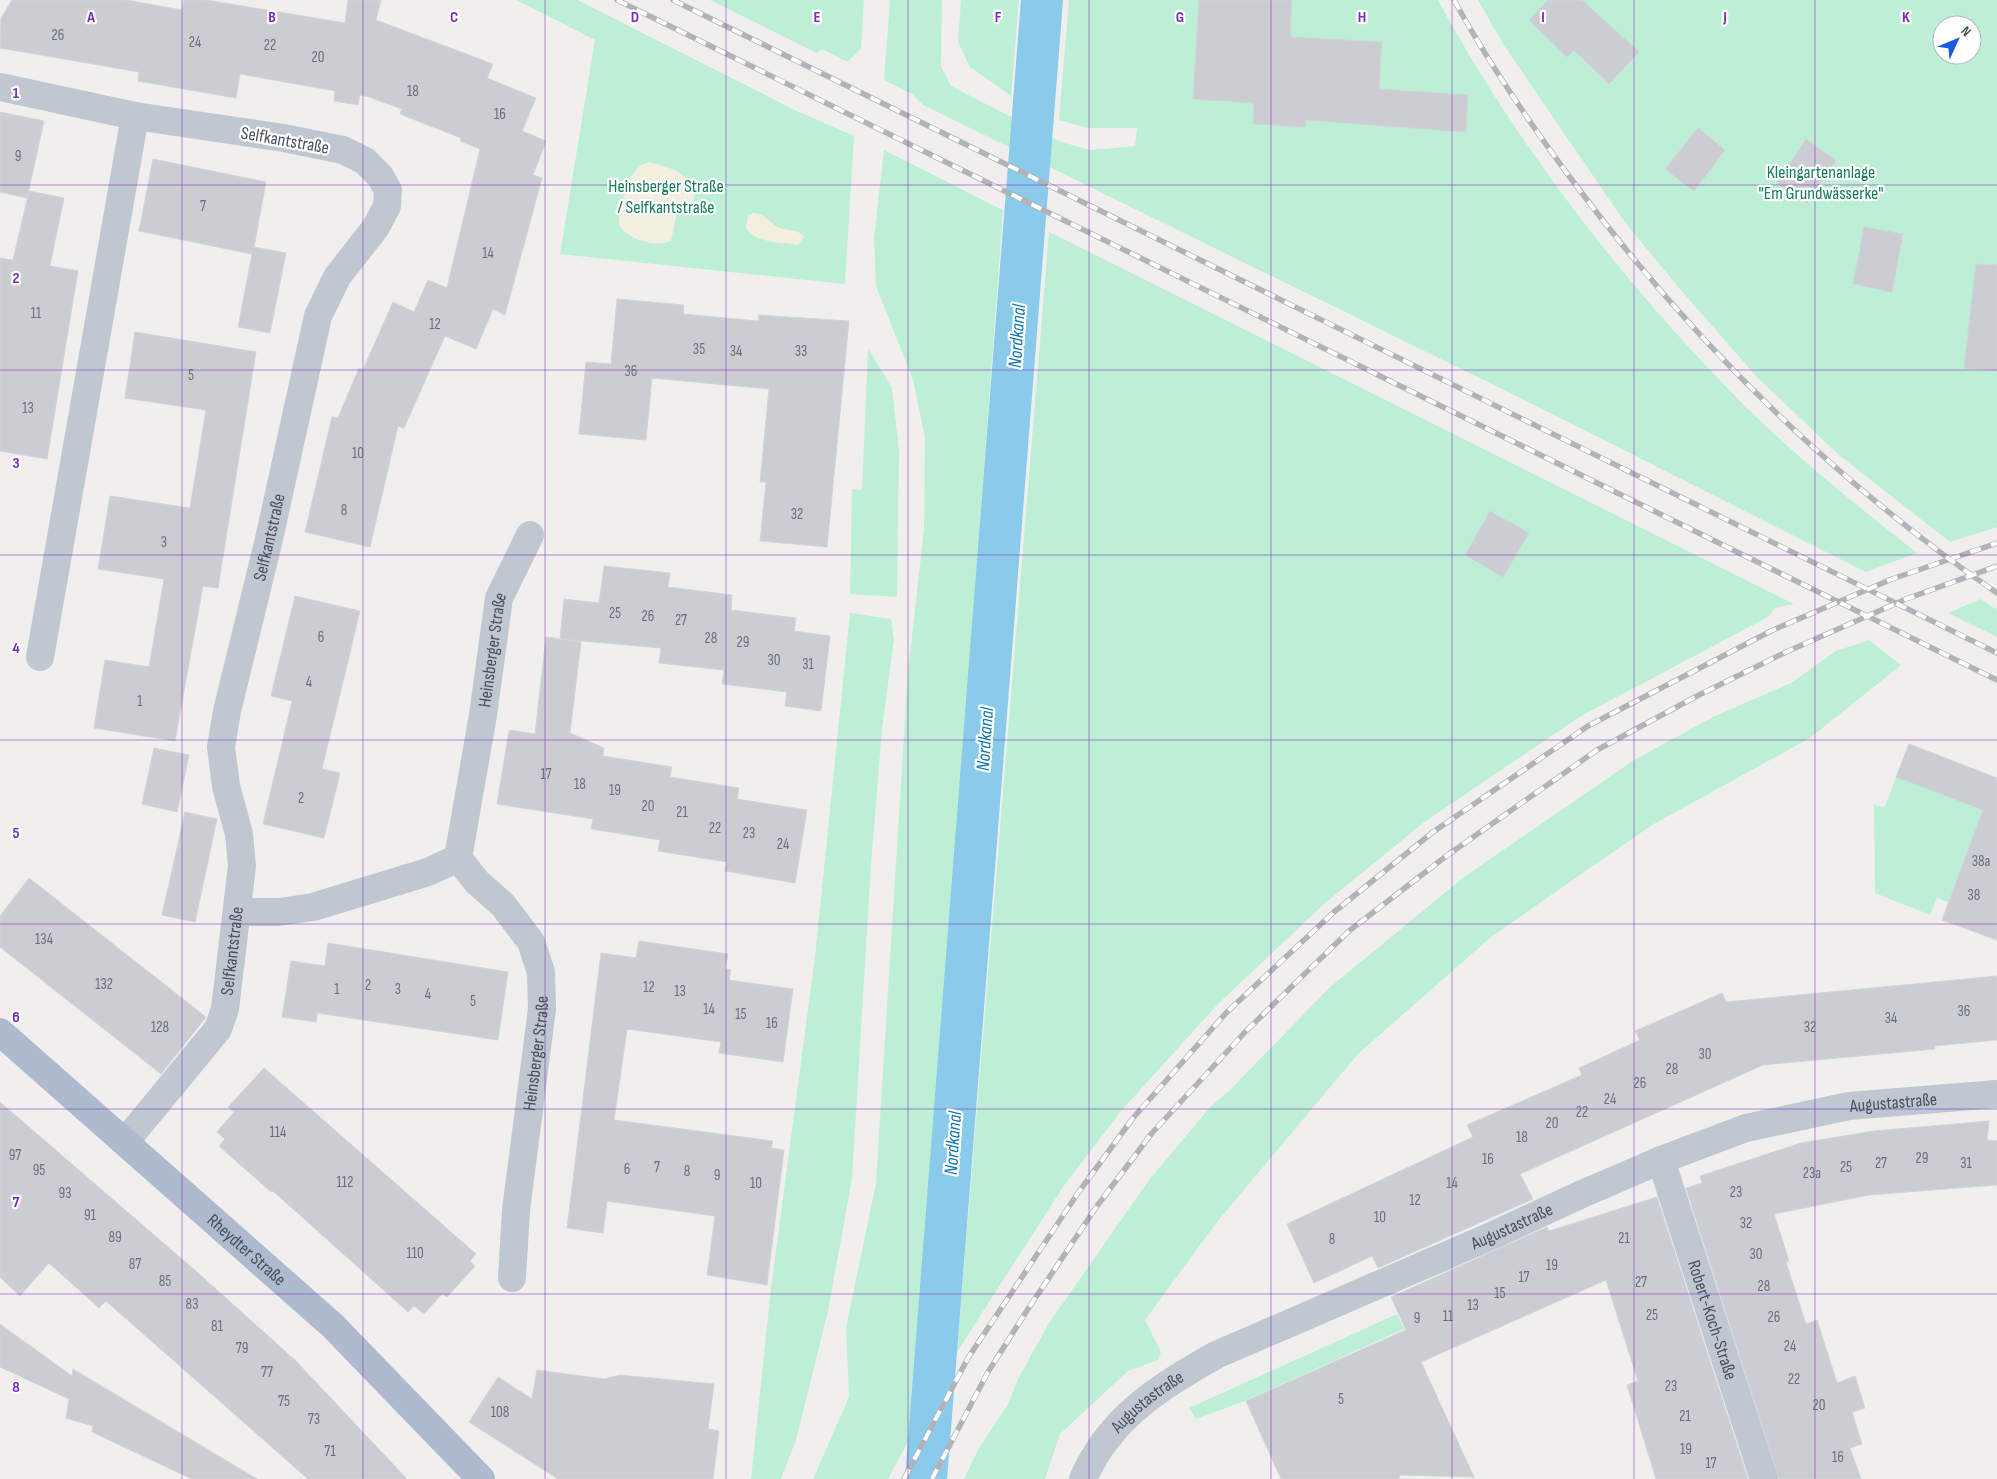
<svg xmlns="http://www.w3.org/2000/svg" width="1997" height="1479" font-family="'Sofia Sans Condensed',sans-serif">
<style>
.green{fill:#bdefd6;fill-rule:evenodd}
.sand{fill:#f2efdf}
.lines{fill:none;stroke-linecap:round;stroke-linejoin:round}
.canal{stroke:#8acbec;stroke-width:42}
.building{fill:#cbcdd3;stroke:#d2d4da}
.minor{stroke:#bfc7d1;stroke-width:28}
.major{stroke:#aebacd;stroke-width:28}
.rail-casing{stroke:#b1b3b9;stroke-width:5.5}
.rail{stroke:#fff;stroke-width:4;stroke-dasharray:11;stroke-linecap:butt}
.grid{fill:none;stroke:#7b2cbf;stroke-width:1;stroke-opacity:0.55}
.labels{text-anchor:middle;stroke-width:4.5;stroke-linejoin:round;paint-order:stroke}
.number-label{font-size:15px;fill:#686e7a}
.street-label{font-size:18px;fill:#474f5c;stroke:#fff}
.park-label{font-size:18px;fill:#177d57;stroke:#fff}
.water-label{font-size:19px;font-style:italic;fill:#0d75a9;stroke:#fff}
.grid-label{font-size:16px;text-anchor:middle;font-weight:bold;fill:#7b2cbf;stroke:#fff;stroke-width:4.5;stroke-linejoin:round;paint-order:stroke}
</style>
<rect width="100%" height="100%" fill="#f1efee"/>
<!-- green -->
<g class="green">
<path d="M 516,0 L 577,0 L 797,111 L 854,136 L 845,284 L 560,254 L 595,40 Z"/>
<path d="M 710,0 L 864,0 L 861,49 L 847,62 L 822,49 L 817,53 Z"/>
<path d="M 890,0 L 942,0 L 941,66 L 951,86 L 1058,141 L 1090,150 L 1135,146 L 1137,128 L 1088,128 L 1059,120 L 1069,0 L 1438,0 C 1519,149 1625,285 1745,406 C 1798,459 1858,506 1917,553 L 1866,572 L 1508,392 L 923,105 L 912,94 L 884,80 Z"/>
<path d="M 961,0 L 1019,0 L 1011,96 L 970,67 L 958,42 Z"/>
<path d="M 1478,0 L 1997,0 L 1997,527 L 1950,542 L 1840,456 L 1757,377 L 1679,288 L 1624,221 L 1503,44 ZM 1942,25 L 1972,25 L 1972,55 L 1942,55 Z"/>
<path d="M 884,150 L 1003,210 L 913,1432 L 888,1479 L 813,1479 L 849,1397 L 846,1328 L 876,1183 L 908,672 L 924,529 L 925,438 L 913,380 L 876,286 L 874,239 Z"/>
<path d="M 1049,232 L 1794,604 L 1775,608 L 1768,617 L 1581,716 L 1423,823 L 1324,904 L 1218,1004 L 1121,1111 L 1063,1187 L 957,1352 Z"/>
<path d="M 868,348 L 892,388 L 899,451 L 897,597 L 850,594 L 852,489 L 862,490 Z"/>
<path d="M 1981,599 L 1997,610 L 1997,637 L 1948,613 Z"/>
<path d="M 850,613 L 891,619 L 894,639 L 882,729 L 871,864 L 852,1179 L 828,1311 L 796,1440 L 781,1479 L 751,1479 L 771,1288 L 815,957 Z"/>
<path d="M 1869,640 L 1901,665 L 1810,738 L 1652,825 L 1491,937 L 1358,1054 L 1217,1222 L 1145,1320 L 1161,1352 L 1158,1360 L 1128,1371 L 1060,1434 L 1045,1479 L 964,1479 L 978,1450 L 1008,1404 L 1018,1379 L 1049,1323 L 1149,1180 L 1211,1106 L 1229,1091 L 1329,988 L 1464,877 L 1634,760 L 1715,716 L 1791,683 L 1836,651 Z"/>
<path d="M 1896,777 L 1984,811 L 1948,902 L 1937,898 L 1930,915 L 1875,893 L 1874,805 L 1885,807 Z"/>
<path d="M 1397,1314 L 1404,1329 L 1242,1402 L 1196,1419 L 1189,1408 Z"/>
</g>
<!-- sand -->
<g class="sand">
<path d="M 650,162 L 675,170 L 691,182 L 694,196 L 692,214 L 677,211 L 671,241 C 655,248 628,239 619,225 L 619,218 C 624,198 626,167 650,162 Z"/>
<path d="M 754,213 C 766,214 768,222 778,227 C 788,232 796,227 804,237 L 798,245 C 781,242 757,244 746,228 L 748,215 Z"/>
</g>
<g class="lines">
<!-- canal -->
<path class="canal" d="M 926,1479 L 1042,0"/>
</g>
<!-- building -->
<g class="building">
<path d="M 12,0 L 126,0 L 182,10 L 184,0 L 206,0 L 345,23 L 348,0 L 381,0 L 376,20 L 493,64 L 487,78 L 536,98 L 522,131 L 546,141 L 533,175 L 542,178 L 505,315 L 493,309 L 476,349 L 445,336 L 404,428 L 398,426 L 370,547 L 305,532 L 332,417 L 338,418 L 359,368 L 363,370 L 393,302 L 414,312 L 428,280 L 447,288 L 480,149 L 460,141 L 461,138 L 400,114 L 402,109 L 369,97 L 360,95 L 358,105 L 334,101 L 335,91 L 240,74 L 236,98 L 138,81 L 139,72 L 0,48 L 1,18 Z"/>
<path d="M 1199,0 L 1292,0 L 1290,37 L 1382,42 L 1379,89 L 1468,95 L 1466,132 L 1306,120 L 1305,127 L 1253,124 L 1254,103 L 1193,99 Z"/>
<path d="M 1548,0 L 1582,0 L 1639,52 L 1609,84 L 1574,50 L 1567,57 L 1529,20 Z"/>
<path d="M 0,112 L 44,121 L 27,198 L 0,192 Z"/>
<path d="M 1698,128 L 1725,150 L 1694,191 L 1665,169 Z"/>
<path d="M 1806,139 L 1836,160 L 1807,203 L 1777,183 Z"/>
<path d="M 153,159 L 266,182 L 254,247 L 286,253 L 270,333 L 238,327 L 252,254 L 139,231 Z"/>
<path d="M 29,191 L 64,198 L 50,266 L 78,271 L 47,459 L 0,451 L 0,258 L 13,260 Z"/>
<path d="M 1864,227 L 1903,234 L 1892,292 L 1853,284 Z"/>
<path d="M 1976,264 L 1997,265 L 1997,371 L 1964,368 Z"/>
<path d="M 617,299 L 684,305 L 683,314 L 758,321 L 759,315 L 849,321 L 827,547 L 760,541 L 766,482 L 760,482 L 769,389 L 652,378 L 646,440 L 579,434 L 586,362 L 611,364 Z"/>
<path d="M 135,332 L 256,352 L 218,588 L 203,586 L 175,741 L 94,728 L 105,660 L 149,667 L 164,579 L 98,569 L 110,496 L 190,508 L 206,410 L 125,398 Z"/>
<path d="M 1490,511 L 1529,533 L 1503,577 L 1465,555 Z"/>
<path d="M 604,566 L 670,573 L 668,587 L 732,595 L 731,610 L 796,618 L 794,631 L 830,636 L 821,711 L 785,706 L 787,692 L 722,684 L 724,670 L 659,663 L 661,648 L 560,639 L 564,599 L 599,603 Z"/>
<path d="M 295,596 L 360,611 L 322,769 L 340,773 L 324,838 L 263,824 L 292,701 L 271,696 Z"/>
<path d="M 546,637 L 581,642 L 570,733 L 604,748 L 603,756 L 672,767 L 670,777 L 739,788 L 737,799 L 807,810 L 795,883 L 725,871 L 727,862 L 658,851 L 660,840 L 591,829 L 593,819 L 497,804 L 509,730 L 535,734 Z"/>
<path d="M 1909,744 L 1997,778 L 1997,940 L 1942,920 L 1983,810 L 1896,777 Z"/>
<path d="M 154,748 L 189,755 L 177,812 L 142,804 Z"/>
<path d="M 185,812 L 217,819 L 195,922 L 162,915 Z"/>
<path d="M 29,878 L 206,1017 L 161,1074 L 0,947 L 0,916 Z"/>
<path d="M 639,941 L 728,954 L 725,969 L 731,970 L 729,980 L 793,989 L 783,1062 L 719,1053 L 721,1042 L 627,1029 L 614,1120 L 773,1141 L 771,1148 L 784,1150 L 767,1285 L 707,1275 L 715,1216 L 607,1201 L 603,1233 L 567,1228 L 601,953 L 636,958 Z"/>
<path d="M 328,943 L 508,972 L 498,1040 L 317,1013 L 316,1022 L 282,1017 L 291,961 L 325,966 Z"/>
<path d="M 1997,976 L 1997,1040 L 1934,1046 L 1935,1049 L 1763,1065 L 1520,1174 L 1533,1199 L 1378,1268 L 1372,1256 L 1314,1283 L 1287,1224 L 1473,1137 L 1467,1125 L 1582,1075 L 1579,1068 L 1640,1040 L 1635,1031 L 1722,993 L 1726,1002 Z"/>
<path d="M 264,1068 L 476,1254 L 470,1261 L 475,1266 L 447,1297 L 442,1294 L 424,1314 L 414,1306 L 408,1312 L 273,1191 L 271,1192 L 219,1146 L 225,1139 L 217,1132 L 234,1112 L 228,1107 Z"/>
<path d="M 0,1102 L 197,1272 L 296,1361 L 407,1479 L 308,1479 L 106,1301 L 99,1308 L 49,1263 L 20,1296 L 0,1277 Z"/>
<path d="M 1989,1121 L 1987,1140 L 1997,1141 L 1997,1185 L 1869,1195 L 1774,1214 L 1789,1261 L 1786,1262 L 1806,1324 L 1817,1320 L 1837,1383 L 1855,1376 L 1865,1408 L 1852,1412 L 1862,1444 L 1850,1448 L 1861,1479 L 1779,1479 L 1686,1188 L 1702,1183 L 1700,1176 L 1801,1143 L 1874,1131 Z"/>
<path d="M 1657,1197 L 1748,1479 L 1656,1479 L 1627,1385 L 1638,1381 L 1606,1280 L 1421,1362 L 1474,1477 L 1400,1475 L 1399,1479 L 1281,1479 L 1246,1401 L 1406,1330 L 1391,1297 L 1547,1227 L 1549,1231 Z"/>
<path d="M 0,1324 L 72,1376 L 73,1369 L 257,1479 L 192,1479 L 92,1432 L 93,1426 L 66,1418 L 69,1399 L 0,1367 Z"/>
<path d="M 537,1370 L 604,1379 L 620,1375 L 714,1384 L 708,1429 L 719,1431 L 713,1479 L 558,1479 L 469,1422 L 498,1377 L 532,1399 Z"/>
</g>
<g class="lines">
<!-- minor -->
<g class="minor">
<path d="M 0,87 L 135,116 L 40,657"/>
<path d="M 237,912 L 279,912 L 313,907 L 428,872 L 458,858"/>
<path id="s1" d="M 125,1142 L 218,1029 L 225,1009 L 242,866 L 239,834 L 226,786 L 221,747 L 227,711 L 269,539 L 318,316 L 337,277 L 376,227 L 387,206 L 388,190 L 380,176 L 365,161 L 343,150 L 284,138 L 135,116"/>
<path id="s2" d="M 1661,1160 L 1764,1479"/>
<path id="s3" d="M 512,1278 L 516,1210 L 542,1009 L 541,972 L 531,942 L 503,905 L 477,882 L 458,858 L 483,715 L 499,598 L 530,535"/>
<path id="s4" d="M 1083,1479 C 1110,1417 1160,1387 1216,1355 L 1489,1237 L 1582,1194 L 1661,1160 L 1746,1128 L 1849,1106 L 1997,1094"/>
</g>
<!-- major -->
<path class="major" id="s5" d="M 0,1032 L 333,1326 L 481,1479"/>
<!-- rail casing -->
<g class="rail-casing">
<g id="rail">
<path d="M 617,0 L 1997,680"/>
<path d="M 673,0 L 1997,653"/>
<path d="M 1454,0 C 1489,64 1531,125 1575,184 C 1693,342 1834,481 1997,593"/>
<path d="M 904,1479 L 968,1358 L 1078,1193 L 1133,1118 L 1226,1013 L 1334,912 L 1433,832 L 1588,726 L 1773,630 L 1892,579 L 1997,543"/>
<path d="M 932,1479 L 988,1372 L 1028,1309 L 1097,1206 L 1152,1133 L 1246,1031 L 1349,931 L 1445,857 L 1597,750 L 1697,696 L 1786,652 L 1906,599 L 1997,566"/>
</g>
</g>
<!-- rail -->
<use href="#rail" class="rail"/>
</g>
<!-- grid -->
<path class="grid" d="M 182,0 L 182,1479M 363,0 L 363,1479M 545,0 L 545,1479M 726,0 L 726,1479M 908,0 L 908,1479M 1089,0 L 1089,1479M 1271,0 L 1271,1479M 1452,0 L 1452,1479M 1634,0 L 1634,1479M 1815,0 L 1815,1479M 0,185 L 1997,185M 0,370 L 1997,370M 0,555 L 1997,555M 0,740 L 1997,740M 0,924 L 1997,924M 0,1109 L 1997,1109M 0,1294 L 1997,1294"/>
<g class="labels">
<!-- number labels -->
<g class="number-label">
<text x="58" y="40">26</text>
<text x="195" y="47">24</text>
<text x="270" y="50">22</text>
<text x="318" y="62">20</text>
<text x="413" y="96">18</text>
<text x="500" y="119">16</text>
<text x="18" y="161">9</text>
<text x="203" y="211">7</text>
<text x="488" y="258">14</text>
<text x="36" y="318">11</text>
<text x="435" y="329">12</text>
<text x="699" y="354">35</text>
<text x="736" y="356">34</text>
<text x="801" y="356">33</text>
<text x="631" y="376">36</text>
<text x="191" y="380">5</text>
<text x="28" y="413">13</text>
<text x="358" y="458">10</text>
<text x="344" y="515">8</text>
<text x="797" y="519">32</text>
<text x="164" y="547">3</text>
<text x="615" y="618">25</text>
<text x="648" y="621">26</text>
<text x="681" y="625">27</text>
<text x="321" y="642">6</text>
<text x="711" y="643">28</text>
<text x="743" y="647">29</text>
<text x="774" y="665">30</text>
<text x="808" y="669">31</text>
<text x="309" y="687">4</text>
<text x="140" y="706">1</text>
<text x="546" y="779">17</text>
<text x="580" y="789">18</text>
<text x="615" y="795">19</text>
<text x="301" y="803">2</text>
<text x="648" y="811">20</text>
<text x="682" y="817">21</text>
<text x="715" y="833">22</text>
<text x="749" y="838">23</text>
<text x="783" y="849">24</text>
<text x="1981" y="866">38a</text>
<text x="1974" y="900">38</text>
<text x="44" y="944">134</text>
<text x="104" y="989">132</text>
<text x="368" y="990">2</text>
<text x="649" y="992">12</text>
<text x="337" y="994">1</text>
<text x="398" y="994">3</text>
<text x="680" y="996">13</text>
<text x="428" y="999">4</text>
<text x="473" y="1006">5</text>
<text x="709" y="1014">14</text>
<text x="1964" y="1016">36</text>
<text x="741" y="1019">15</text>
<text x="1891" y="1023">34</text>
<text x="772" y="1028">16</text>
<text x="160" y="1032">128</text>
<text x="1810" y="1032">32</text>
<text x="1705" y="1059">30</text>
<text x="1672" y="1074">28</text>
<text x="1640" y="1088">26</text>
<text x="1610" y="1104">24</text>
<text x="1582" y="1117">22</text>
<text x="1552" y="1128">20</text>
<text x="278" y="1137">114</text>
<text x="1522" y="1142">18</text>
<text x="15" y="1160">97</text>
<text x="1922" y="1163">29</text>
<text x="1488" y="1164">16</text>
<text x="1881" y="1168">27</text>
<text x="1966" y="1168">31</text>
<text x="657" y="1172">7</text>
<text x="1846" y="1172">25</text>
<text x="627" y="1174">6</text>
<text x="39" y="1175">95</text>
<text x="687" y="1176">8</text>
<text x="1812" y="1178">23a</text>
<text x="717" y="1180">9</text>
<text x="345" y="1187">112</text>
<text x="756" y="1188">10</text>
<text x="1452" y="1188">14</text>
<text x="1736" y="1197">23</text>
<text x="65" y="1198">93</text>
<text x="1415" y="1205">12</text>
<text x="90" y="1220">91</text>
<text x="1380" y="1222">10</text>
<text x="1746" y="1228">32</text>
<text x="115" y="1242">89</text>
<text x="1624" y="1243">21</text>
<text x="1332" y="1244">8</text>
<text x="415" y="1258">110</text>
<text x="1756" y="1259">30</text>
<text x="135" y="1269">87</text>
<text x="1552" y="1270">19</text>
<text x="1524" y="1282">17</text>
<text x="165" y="1286">85</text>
<text x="1641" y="1287">27</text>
<text x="1764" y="1291">28</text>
<text x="1500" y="1298">15</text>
<text x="192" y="1309">83</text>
<text x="1473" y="1310">13</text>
<text x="1652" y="1320">25</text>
<text x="1448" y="1321">11</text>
<text x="1774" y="1322">26</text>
<text x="1417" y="1323">9</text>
<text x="217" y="1331">81</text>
<text x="1790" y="1351">24</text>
<text x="242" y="1353">79</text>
<text x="267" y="1377">77</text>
<text x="1794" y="1384">22</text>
<text x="1671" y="1391">23</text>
<text x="1341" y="1404">5</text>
<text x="284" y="1406">75</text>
<text x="1819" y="1410">20</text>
<text x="500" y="1417">108</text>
<text x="1685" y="1421">21</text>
<text x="314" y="1424">73</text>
<text x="1686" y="1454">19</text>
<text x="330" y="1456">71</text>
<text x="1838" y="1462">16</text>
<text x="1711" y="1468">17</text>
</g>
<!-- street labels -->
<g class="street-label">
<text transform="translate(285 140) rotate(10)" y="6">Selfkantstraße</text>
<text dy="6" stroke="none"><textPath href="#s1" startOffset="648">Selfkantstraße</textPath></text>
<text dy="6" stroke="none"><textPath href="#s3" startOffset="662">Heinsberger Straße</textPath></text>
<text dy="6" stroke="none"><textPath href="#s1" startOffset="226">Selfkantstraße</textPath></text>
<text dy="6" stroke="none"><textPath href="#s3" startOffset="226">Heinsberger Straße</textPath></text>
<text dy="6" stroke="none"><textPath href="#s4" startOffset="912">Augustastraße</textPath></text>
<text dy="6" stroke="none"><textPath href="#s4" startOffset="508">Augustastraße</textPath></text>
<text dy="6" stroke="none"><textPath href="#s5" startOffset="329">Rheydter Straße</textPath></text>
<text dy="6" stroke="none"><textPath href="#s2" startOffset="168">Robert-Koch-Straße</textPath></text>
<text dy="6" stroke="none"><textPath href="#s4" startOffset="102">Augustastraße</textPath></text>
</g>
<!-- park labels -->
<g class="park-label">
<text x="1821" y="178">Kleingartenanlage<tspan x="1821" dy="21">"Em Grundwässerke"</tspan></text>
<text x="666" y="192">Heinsberger Straße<tspan x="666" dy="21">/ Selfkantstraße</tspan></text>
</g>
<!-- water labels -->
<g class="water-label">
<text transform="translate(1016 336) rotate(-86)" y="7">Nordkanal</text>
<text transform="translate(984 739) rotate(-86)" y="7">Nordkanal</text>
<text transform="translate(952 1143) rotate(-86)" y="7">Nordkanal</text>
</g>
</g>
<g class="grid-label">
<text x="91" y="22">A</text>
<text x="272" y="22">B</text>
<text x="454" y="22">C</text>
<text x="635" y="22">D</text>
<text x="817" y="22">E</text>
<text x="998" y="22">F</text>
<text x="1180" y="22">G</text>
<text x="1362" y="22">H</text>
<text x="1543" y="22">I</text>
<text x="1725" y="22">J</text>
<text x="1906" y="22">K</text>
<text x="16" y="98">1</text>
<text x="16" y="283">2</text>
<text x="16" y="468">3</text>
<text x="16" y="653">4</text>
<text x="16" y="838">5</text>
<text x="16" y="1022">6</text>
<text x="16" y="1207">7</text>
<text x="16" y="1392">8</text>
</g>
<!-- north arrow -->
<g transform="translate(1957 40) rotate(46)"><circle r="24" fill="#ffffff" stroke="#b5b9be"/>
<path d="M0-4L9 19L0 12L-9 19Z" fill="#1958e0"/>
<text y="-8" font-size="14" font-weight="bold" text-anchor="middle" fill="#474f5c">N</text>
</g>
</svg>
